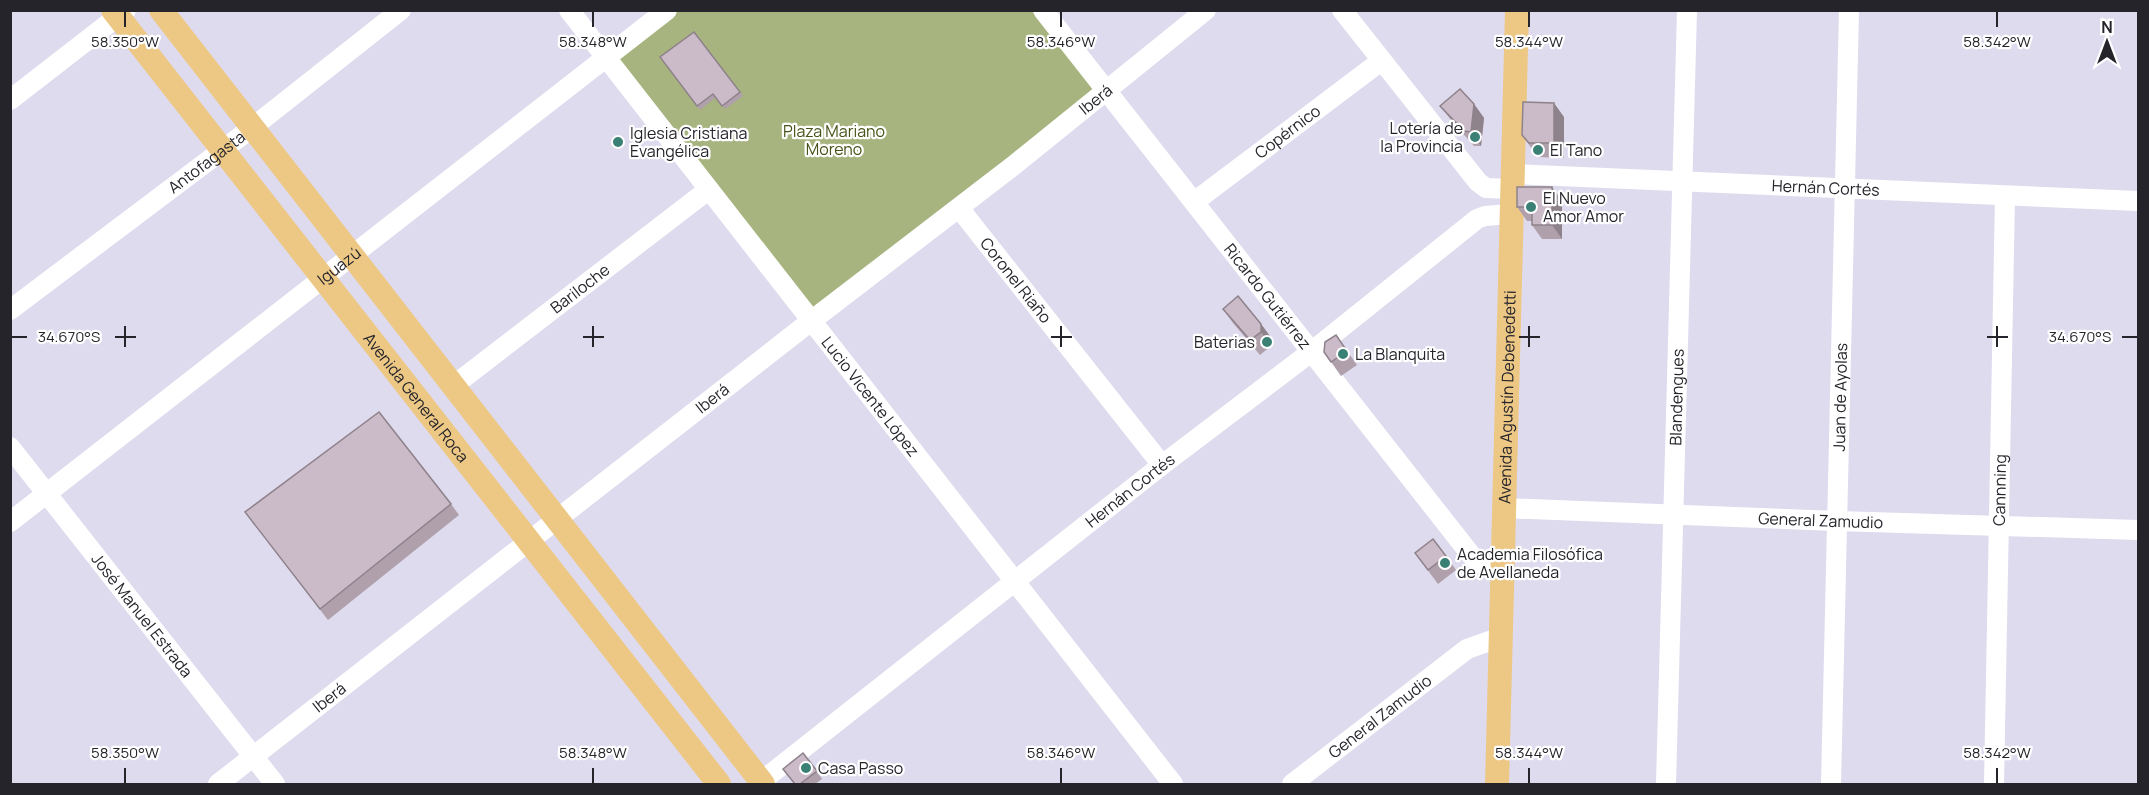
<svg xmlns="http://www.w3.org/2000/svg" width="2149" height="795" font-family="Manrope,sans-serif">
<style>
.green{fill:#a7b47f}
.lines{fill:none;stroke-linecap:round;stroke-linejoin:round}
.minor{stroke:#fff;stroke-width:20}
.major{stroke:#edc885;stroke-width:24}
.wall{fill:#afa0ab}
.shaded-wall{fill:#8e828b}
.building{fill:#cbbac7;stroke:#8e828b;stroke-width:1.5}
.ticks{fill:none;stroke:#25242b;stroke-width:2}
.poi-dot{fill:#3b8075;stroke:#fff;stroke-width:2}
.labels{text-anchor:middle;stroke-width:4.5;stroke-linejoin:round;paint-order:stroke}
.street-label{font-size:16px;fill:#25242b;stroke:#fff}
.poi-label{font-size:16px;fill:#25242b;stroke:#fff;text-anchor:start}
.park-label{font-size:16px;fill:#475318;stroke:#fff}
.ticks-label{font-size:15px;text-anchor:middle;fill:#25242b;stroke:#fff;stroke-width:4.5;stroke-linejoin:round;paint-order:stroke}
</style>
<rect width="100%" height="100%" fill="#dfdbef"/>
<!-- green -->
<path class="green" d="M 667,11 L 1043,11 L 1107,92 L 811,321 L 605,58 Z"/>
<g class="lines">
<!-- minor -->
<g class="minor">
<path id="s1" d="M 569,10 L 1173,784"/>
<path id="s2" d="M 1043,10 L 1471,555 L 1478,562 L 1502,573"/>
<path d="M 1342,10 L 1478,182 L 1486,188 L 1512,189"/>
<path d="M 10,100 L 126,10"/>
<path id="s3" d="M 1512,174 L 2138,201"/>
<path id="s4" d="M 1194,202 L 1381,61"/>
<path id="s5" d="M 959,208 L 1162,465"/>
<path id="s6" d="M 10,310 L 253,127 L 401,10"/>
<path id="s7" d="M 453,386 L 708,190"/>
<path id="s8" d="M 10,447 L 275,784"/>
<path id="s9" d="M 1503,508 L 1837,521 L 2138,530"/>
<path id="s10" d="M 10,522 L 667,10"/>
<path id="s11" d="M 218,784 L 811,321 L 1013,166 L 1206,10"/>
<path id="s12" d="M 758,784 L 1162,465 L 1311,352 L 1477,219 L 1485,216 L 1511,214"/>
<path id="s13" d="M 1292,784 L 1467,649 L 1501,637"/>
<path id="s14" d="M 1666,784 L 1687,10"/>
<path id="s15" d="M 1831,784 L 1849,10"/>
<path id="s16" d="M 1994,784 L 2005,196"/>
</g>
<!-- major -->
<g class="major">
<path id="s17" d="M 113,10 L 719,784"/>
<path d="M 161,10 L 763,784"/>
<path id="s18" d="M 1497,784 L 1517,10"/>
</g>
</g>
<!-- wall -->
<g class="wall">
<path d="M 694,32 L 743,96 L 725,109 L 716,97 L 700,110 L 660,57 Z"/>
<path d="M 1474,104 L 1484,118 L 1481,146 L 1474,146 L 1451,120 L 1440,106 Z"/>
<path d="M 1564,117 L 1564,158 L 1539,157 L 1532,149 L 1522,135 Z"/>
<path d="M 1552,187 L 1562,201 L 1562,239 L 1542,239 L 1532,225 L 1532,221 L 1527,221 L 1517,207 Z"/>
<path d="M 1223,309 L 1261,324 L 1272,339 L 1271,346 L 1260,355 L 1233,323 Z"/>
<path d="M 1336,335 L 1357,365 L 1341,376 L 1324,352 Z"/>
<path d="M 451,504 L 459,515 L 328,620 L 245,512 Z"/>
<path d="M 1415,553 L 1446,556 L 1456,570 L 1438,584 Z"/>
<path d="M 817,771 L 822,779 L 815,784 L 795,784 Z"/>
</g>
<!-- shaded-wall -->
<g class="shaded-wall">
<path d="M 1554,103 L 1564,117 L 1564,158 L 1554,143 Z"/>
<path d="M 1474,104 L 1484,118 L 1481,146 L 1471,132 Z"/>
<path d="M 1552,187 L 1562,201 L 1562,239 L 1552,225 Z"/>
<path d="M 1261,324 L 1272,339 L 1271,346 L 1261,332 Z"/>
</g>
<!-- building -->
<g class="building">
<path d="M 694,32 L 740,92 L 722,106 L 713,94 L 697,106 L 660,57 Z"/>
<path d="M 1460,89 L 1474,104 L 1471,132 L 1464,131 L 1440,106 Z"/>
<path d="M 1523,102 L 1554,103 L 1554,143 L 1529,143 L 1522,135 Z"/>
<path d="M 1517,187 L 1552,187 L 1552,225 L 1532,225 L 1532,207 L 1517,207 Z"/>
<path d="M 1238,296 L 1261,324 L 1261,332 L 1250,340 L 1223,309 Z"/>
<path d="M 1336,335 L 1347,351 L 1331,362 L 1324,352 L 1325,342 Z"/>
<path d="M 379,412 L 451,504 L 320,609 L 245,512 Z"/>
<path d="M 1433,539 L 1446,556 L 1428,570 L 1415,553 Z"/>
<path d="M 803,753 L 817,771 L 800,784 L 795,784 L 783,769 Z"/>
</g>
<!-- ticks -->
<path class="ticks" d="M 125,12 L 125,27M 593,12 L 593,27M 1061,12 L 1061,27M 1529,12 L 1529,27M 1997,12 L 1997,27M 125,326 L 125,347M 593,326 L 593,347M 1061,326 L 1061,347M 1529,326 L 1529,347M 1997,326 L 1997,347M 12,337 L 27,337M 115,337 L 136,337M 583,337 L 604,337M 1051,337 L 1072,337M 1519,337 L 1540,337M 1987,337 L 2008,337M 2122,337 L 2137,337M 125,768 L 125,783M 593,768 L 593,783M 1061,768 L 1061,783M 1529,768 L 1529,783M 1997,768 L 1997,783"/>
<!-- markers -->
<g class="poi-dot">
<circle cx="1475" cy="137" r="6"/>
<circle cx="618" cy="142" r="6"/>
<circle cx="1538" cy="150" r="6"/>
<circle cx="1531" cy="207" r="6"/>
<circle cx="1267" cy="342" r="6"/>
<circle cx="1343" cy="354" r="6"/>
<circle cx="1445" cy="563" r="6"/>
<circle cx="806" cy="768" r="6"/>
</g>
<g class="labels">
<!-- street labels -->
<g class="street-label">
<text dy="6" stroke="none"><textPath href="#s11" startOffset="1113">Iberá</textPath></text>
<text dy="6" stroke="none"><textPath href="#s4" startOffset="117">Copérnico</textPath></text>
<text dy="6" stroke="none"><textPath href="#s6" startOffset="246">Antofagasta</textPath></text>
<text dy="6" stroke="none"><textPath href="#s3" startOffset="314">Hernán Cortés</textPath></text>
<text dy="6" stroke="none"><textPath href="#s10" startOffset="417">Iguazú</textPath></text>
<text dy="6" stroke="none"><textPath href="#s5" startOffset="92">Coronel Riaño</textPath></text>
<text dy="6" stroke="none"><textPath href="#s7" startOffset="160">Bariloche</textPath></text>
<text dy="6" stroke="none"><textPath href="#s2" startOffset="364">Ricardo Gutiérrez</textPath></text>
<text dy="6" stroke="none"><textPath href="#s17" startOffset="492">Avenida General Roca</textPath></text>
<text dy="6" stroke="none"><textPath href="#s18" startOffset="387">Avenida Agustín Debenedetti</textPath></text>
<text dy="6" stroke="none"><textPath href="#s14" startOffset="387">Blandengues</textPath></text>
<text dy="6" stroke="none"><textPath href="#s15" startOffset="387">Juan de Ayolas</textPath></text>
<text dy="6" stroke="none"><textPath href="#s11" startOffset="627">Iberá</textPath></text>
<text dy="6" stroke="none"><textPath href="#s1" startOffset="490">Lucio Vicente López</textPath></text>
<text dy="6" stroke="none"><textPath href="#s12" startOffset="474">Hernán Cortés</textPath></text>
<text dy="6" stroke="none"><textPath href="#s16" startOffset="294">Cannning</textPath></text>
<text dy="6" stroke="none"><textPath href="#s9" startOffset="318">General Zamudio</textPath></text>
<text dy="6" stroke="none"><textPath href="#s8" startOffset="214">José Manuel Estrada</textPath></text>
<text dy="6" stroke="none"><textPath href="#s11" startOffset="141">Iberá</textPath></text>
<text dy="6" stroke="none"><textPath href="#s13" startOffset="111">General Zamudio</textPath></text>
</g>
<!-- poi labels -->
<g class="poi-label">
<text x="1463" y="134" text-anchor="end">Lotería de<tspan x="1463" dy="18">la Provincia</tspan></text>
<text x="630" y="139">Iglesia Cristiana<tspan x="630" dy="18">Evangélica</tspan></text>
<text x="1550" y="156">El Tano</text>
<text x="1543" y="204">El Nuevo<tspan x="1543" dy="18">Amor Amor</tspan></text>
<text x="1255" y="348" text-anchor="end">Baterias</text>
<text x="1355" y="360">La Blanquita</text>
<text x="1457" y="560">Academia Filosófica<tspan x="1457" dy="18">de Avellaneda</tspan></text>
<text x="818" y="774">Casa Passo</text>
</g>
<!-- park labels -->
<g class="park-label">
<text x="834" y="137">Plaza Mariano<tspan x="834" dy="18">Moreno</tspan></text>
</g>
</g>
<g class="ticks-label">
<text x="125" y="47">58.350°W</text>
<text x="593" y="47">58.348°W</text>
<text x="1061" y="47">58.346°W</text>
<text x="1529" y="47">58.344°W</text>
<text x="1997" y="47">58.342°W</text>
<text x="69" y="342">34.670°S</text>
<text x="2080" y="342">34.670°S</text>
<text x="125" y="758">58.350°W</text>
<text x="593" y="758">58.348°W</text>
<text x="1061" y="758">58.346°W</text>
<text x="1529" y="758">58.344°W</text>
<text x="1997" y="758">58.342°W</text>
</g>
<!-- border -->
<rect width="2149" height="795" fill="none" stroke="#25242b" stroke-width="24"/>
<!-- north arrow -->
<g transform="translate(2107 42)" stroke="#ffffff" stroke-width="4.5" paint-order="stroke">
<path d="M0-4.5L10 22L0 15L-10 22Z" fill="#25242b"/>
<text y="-9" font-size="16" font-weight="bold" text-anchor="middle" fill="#25242b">N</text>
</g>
</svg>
